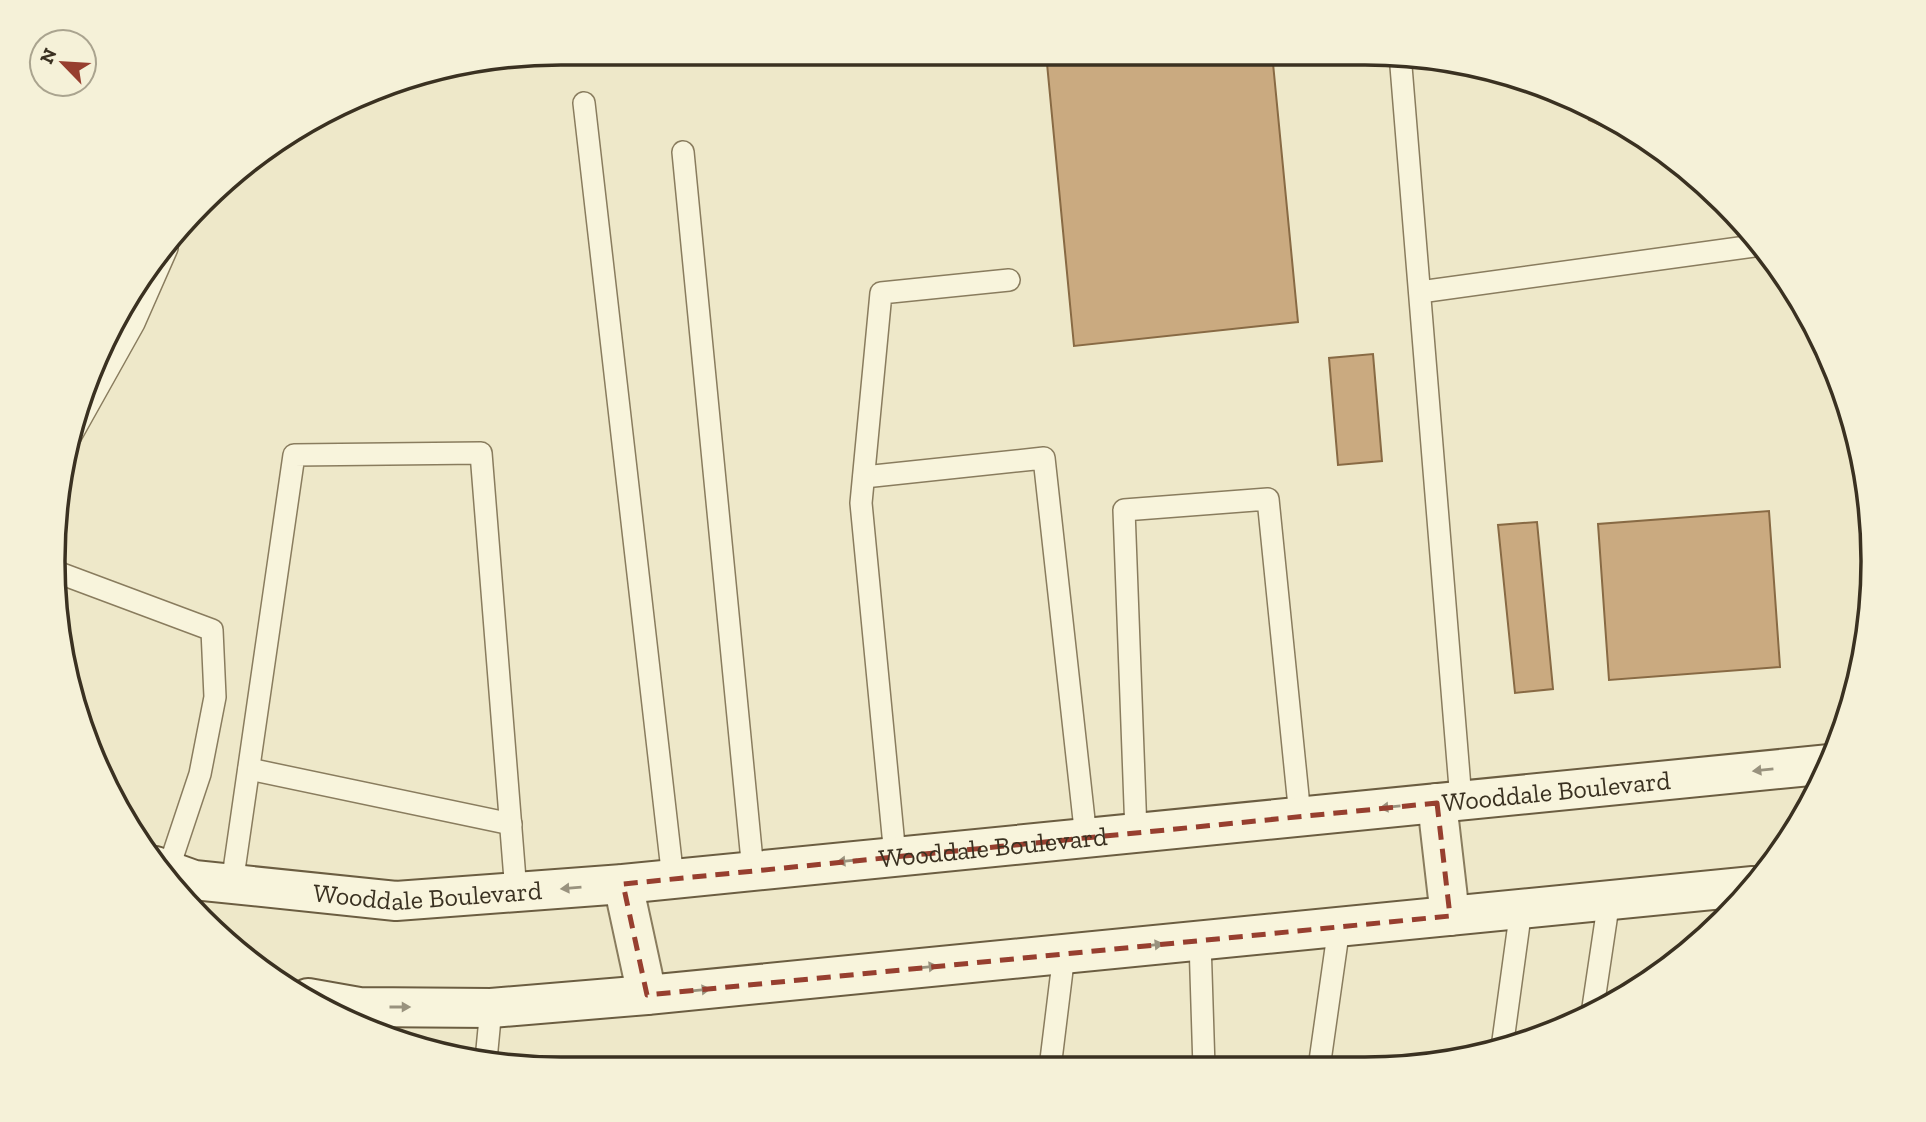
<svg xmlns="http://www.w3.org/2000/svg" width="1926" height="1122" font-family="'Zilla Slab',serif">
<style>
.building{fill:#caaa80;stroke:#886a44;stroke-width:2}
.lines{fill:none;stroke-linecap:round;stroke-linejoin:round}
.lane-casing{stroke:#897c5e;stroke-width:24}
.street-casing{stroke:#897c5e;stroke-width:42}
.secondary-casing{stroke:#6b5d41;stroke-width:42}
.lane{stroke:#f8f4dc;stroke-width:21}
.street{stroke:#f8f4dc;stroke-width:38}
.secondary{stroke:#f8f4dc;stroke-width:38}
.oneway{fill:#99927e}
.marked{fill:none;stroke:#973f2f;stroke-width:5;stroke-dasharray:14 9;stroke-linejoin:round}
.labels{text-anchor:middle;stroke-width:5;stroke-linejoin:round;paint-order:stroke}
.street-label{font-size:26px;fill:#3a3121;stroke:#f5f1d8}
.rim{fill:none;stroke:#3a3121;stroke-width:3.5}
</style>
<rect width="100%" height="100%" fill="#eee8c9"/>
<!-- building -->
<g class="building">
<path d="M 1046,53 L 1272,53 L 1298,322 L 1074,346 Z"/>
<path d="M 1593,111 L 1647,138 L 1669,156 L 1589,120 Z"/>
<path d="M 1373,354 L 1382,461 L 1338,465 L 1329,358 Z"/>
<path d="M 1769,511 L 1780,667 L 1609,680 L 1598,524 Z"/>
<path d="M 1537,522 L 1553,689 L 1515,693 L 1498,525 Z"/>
</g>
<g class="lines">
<!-- lane casing -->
<g class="lane-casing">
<g id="lane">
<path d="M 1400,54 L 1461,800"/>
<path d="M 584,103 L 673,879"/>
<path d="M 683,152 L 753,871"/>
<path d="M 1420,292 L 1761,245"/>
<path d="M 68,441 L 134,323 L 167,248"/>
<path d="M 864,477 L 1044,458 L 1086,838"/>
<path d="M 54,571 L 212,630 L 215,697 L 200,774 L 168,870"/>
<path d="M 249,769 L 511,824"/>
<path d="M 1136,832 L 1124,510 L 1268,499 L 1300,816"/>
<path d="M 895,856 L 861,503 L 881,293 L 1009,280"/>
<path d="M 232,884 L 294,455 L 481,453 L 516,892"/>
<path d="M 1200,941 L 1204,1068"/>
<path d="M 1592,1014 L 1609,900"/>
<path d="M 1502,1048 L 1521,909"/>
<path d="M 486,1060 L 491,1008"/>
<path d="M 1050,1068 L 1064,954"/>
<path d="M 1319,1068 L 1339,927"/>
</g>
</g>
<!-- street casing -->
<g class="street-casing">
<g id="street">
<path d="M 1437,803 L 1450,916"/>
<path d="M 623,884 L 647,995"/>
</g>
</g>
<!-- secondary casing -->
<g class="secondary-casing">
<g id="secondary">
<path id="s1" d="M 155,866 L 194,880 L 396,901 L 623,884 L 1830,764"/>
<path d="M 308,998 L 359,1007 L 491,1008 L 647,995 L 1753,886"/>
</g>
</g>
<!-- lane -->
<use href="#lane" class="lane"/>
<!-- street -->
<use href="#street" class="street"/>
<!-- secondary -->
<use href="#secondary" class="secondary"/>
</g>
<!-- one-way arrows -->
<defs><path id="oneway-solid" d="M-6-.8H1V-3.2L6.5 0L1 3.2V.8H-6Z" transform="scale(1.75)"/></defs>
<g class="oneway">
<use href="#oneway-solid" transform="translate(1763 770) rotate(174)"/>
<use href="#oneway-solid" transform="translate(1390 807) rotate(174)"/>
<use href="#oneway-solid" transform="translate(847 861) rotate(174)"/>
<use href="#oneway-solid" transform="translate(571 888) rotate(175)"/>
<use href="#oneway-solid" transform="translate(1153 945) rotate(-6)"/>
<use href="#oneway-solid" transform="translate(927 967) rotate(-6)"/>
<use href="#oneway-solid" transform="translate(700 990) rotate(-6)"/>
<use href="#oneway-solid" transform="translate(400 1007)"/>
</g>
<!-- marked area -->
<path class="marked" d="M 1437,803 L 1450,916 L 647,995 L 623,884 Z"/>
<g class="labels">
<!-- street labels -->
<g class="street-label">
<text dy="9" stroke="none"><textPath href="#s1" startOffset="1410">Wooddale Boulevard</textPath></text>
<text dy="9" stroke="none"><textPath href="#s1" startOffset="844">Wooddale Boulevard</textPath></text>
<text dy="9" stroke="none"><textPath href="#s1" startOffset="276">Wooddale Boulevard</textPath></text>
</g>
</g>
<!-- crop -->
<path d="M0 0H1926V1122H0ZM561 65H1365A496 496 0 0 1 1861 561V561A496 496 0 0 1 1365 1057H561A496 496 0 0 1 65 561V561A496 496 0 0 1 561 65Z" fill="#f5f1d8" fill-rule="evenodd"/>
<path class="rim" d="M561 65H1365A496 496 0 0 1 1861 561V561A496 496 0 0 1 1365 1057H561A496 496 0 0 1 65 561V561A496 496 0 0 1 561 65Z"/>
<!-- north arrow -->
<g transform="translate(63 63) rotate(295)"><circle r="33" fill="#f5f1d8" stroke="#aaa48f" stroke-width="2"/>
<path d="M0-5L12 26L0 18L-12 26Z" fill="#973f2f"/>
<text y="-10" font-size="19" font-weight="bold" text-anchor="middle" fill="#3a3121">N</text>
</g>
</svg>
